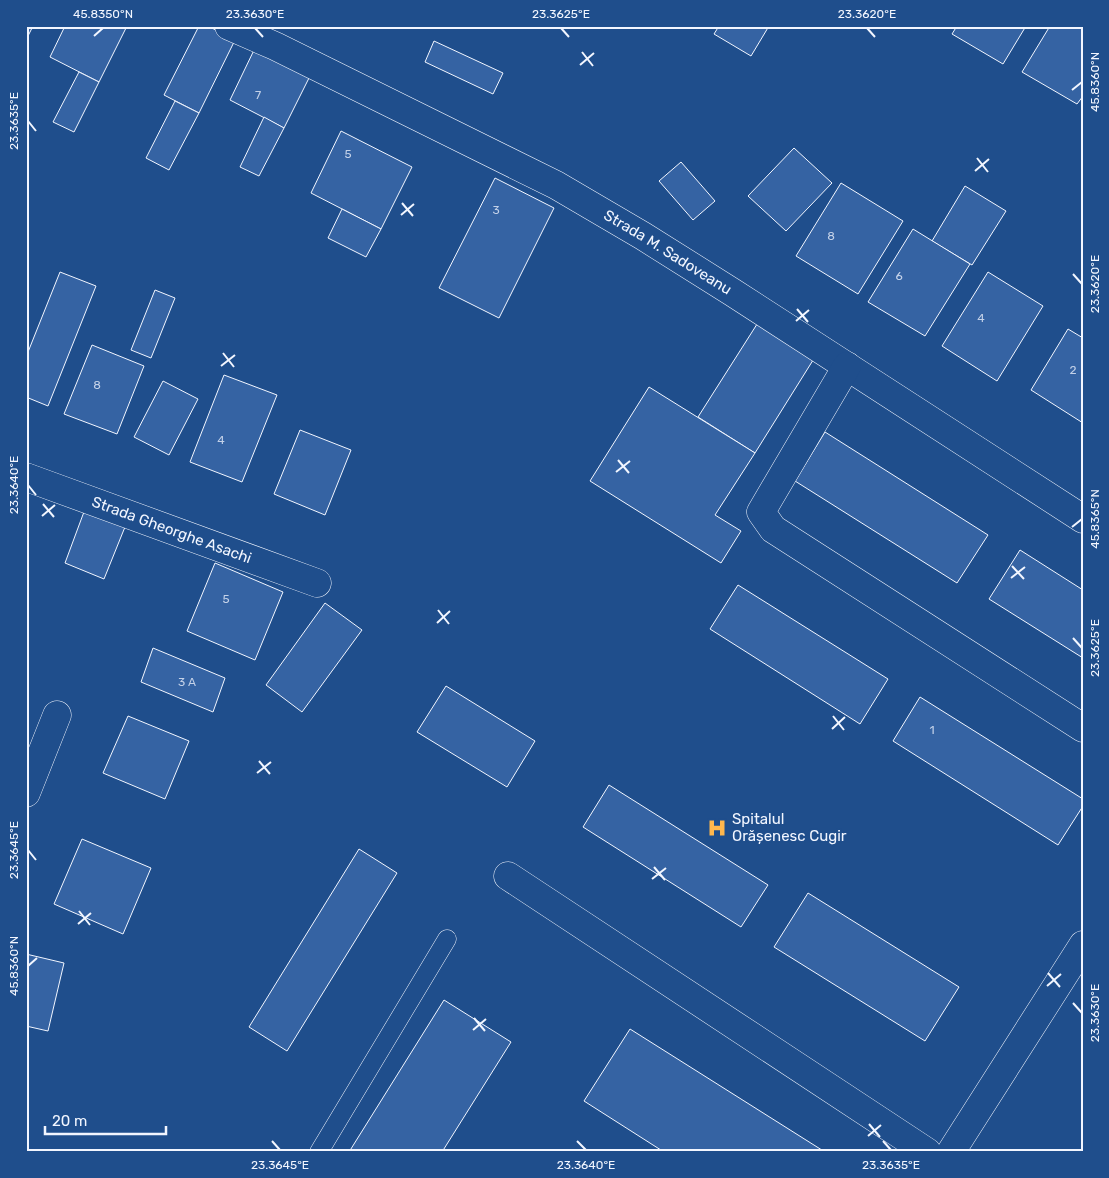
<svg xmlns="http://www.w3.org/2000/svg" width="1109" height="1178" font-family="Rubik,sans-serif">
<style>
.building{fill:#3563a3;stroke:#f2f6ff}
.lines{fill:none;stroke-linecap:round;stroke-linejoin:round}
.service-casing{stroke:#f2f6ff;stroke-width:19}
.minor-casing{stroke:#f2f6ff;stroke-width:29}
.service{stroke:#1f4e8c;stroke-width:18}
.minor{stroke:#1f4e8c;stroke-width:28}
.ticks{fill:none;stroke:#f2f6ff;stroke-width:2}
.labels{text-anchor:middle;stroke-width:4;stroke-linejoin:round;paint-order:stroke}
.number-label{font-size:12px;fill:#c3d1e8}
.street-label{font-size:15px;fill:#f2f6ff;stroke:#1f4e8c}
.poi-label{font-size:15px;fill:#f2f6ff;stroke:#1f4e8c;text-anchor:start}
.neatline{fill:none;stroke:#f2f6ff;stroke-width:2}
.ticks-label{font-size:12px;text-anchor:middle;fill:#f2f6ff}
</style>
<rect width="100%" height="100%" fill="#1f4e8c"/>
<!-- building -->
<g class="building">
<path d="M 26,26 L 33,26 L 26,40 Z"/>
<path d="M 65,26 L 127,26 L 99,82 L 50,57 Z"/>
<path d="M 199,26 L 208,26 L 235,40 L 199,113 L 164,95 Z"/>
<path d="M 719,26 L 769,26 L 751,56 L 714,34 Z"/>
<path d="M 957,26 L 1026,26 L 1003,64 L 952,34 Z"/>
<path d="M 1050,26 L 1083,26 L 1083,96 L 1077,104 L 1022,72 Z"/>
<path d="M 434,41 L 503,73 L 493,94 L 425,62 Z"/>
<path d="M 255,48 L 310,76 L 284,128 L 230,100 Z"/>
<path d="M 79,72 L 99,82 L 74,132 L 53,122 Z"/>
<path d="M 175,101 L 199,113 L 169,170 L 146,158 Z"/>
<path d="M 264,117 L 284,128 L 259,176 L 240,167 Z"/>
<path d="M 341,131 L 412,167 L 381,229 L 311,193 Z"/>
<path d="M 794,148 L 832,183 L 786,231 L 748,196 Z"/>
<path d="M 681,162 L 715,201 L 693,220 L 659,181 Z"/>
<path d="M 495,178 L 554,208 L 499,318 L 439,288 Z"/>
<path d="M 841,183 L 903,221 L 858,294 L 796,256 Z"/>
<path d="M 965,186 L 1006,211 L 972,265 L 932,241 Z"/>
<path d="M 342,209 L 381,229 L 366,257 L 328,238 Z"/>
<path d="M 913,229 L 970,264 L 925,336 L 868,302 Z"/>
<path d="M 60,272 L 96,286 L 48,406 L 26,397 L 26,357 Z"/>
<path d="M 988,272 L 1043,306 L 997,381 L 942,346 Z"/>
<path d="M 155,290 L 175,298 L 151,358 L 131,350 Z"/>
<path d="M 759,321 L 815,357 L 755,453 L 698,417 Z"/>
<path d="M 1068,329 L 1083,338 L 1083,423 L 1031,390 Z"/>
<path d="M 92,345 L 144,366 L 117,434 L 64,414 Z"/>
<path d="M 224,375 L 277,395 L 242,482 L 190,462 Z"/>
<path d="M 163,381 L 198,399 L 169,455 L 134,437 Z"/>
<path d="M 649,387 L 755,453 L 715,515 L 741,531 L 721,563 L 590,481 Z"/>
<path d="M 300,430 L 351,450 L 325,515 L 274,494 Z"/>
<path d="M 825,432 L 988,535 L 957,583 L 795,481 Z"/>
<path d="M 88,501 L 129,517 L 104,579 L 65,563 Z"/>
<path d="M 1020,550 L 1083,590 L 1083,658 L 989,599 Z"/>
<path d="M 215,563 L 283,592 L 255,660 L 187,631 Z"/>
<path d="M 738,585 L 888,679 L 860,724 L 710,629 Z"/>
<path d="M 325,603 L 362,630 L 302,712 L 266,685 Z"/>
<path d="M 153,648 L 225,678 L 213,712 L 141,682 Z"/>
<path d="M 446,686 L 535,741 L 507,787 L 417,732 Z"/>
<path d="M 920,697 L 1083,799 L 1083,806 L 1058,845 L 893,741 Z"/>
<path d="M 128,716 L 189,741 L 165,799 L 103,773 Z"/>
<path d="M 609,785 L 768,885 L 741,927 L 583,827 Z"/>
<path d="M 82,839 L 151,868 L 123,934 L 54,904 Z"/>
<path d="M 359,849 L 397,873 L 287,1051 L 249,1027 Z"/>
<path d="M 808,893 L 959,987 L 925,1041 L 774,947 Z"/>
<path d="M 26,954 L 64,963 L 48,1031 L 26,1026 Z"/>
<path d="M 444,1000 L 511,1042 L 442,1152 L 349,1152 Z"/>
<path d="M 630,1029 L 825,1152 L 664,1152 L 584,1101 Z"/>
</g>
<g class="lines">
<!-- service casing -->
<g class="service-casing">
<path id="service" d="M 319,1152 L 447,939"/>
</g>
<!-- minor casing -->
<g class="minor-casing">
<g id="minor">
<path id="s1" d="M 229,26 L 275,46 L 556,185 L 643,236 L 732,292 L 1083,519"/>
<path d="M 847,366 L 761,512 L 773,529 L 1083,728"/>
<path id="s2" d="M 26,477 L 317,583"/>
<path d="M 26,793 L 57,715"/>
<path d="M 508,876 L 927,1152"/>
<path d="M 951,1152 L 1083,945"/>
</g>
</g>
<!-- service -->
<use href="#service" class="service"/>
<!-- minor -->
<use href="#minor" class="minor"/>
</g>
<!-- ticks -->
<path class="ticks" d="M 255,28 L 263,37M 561,28 L 569,37M 867,28 L 875,37M 94,36 L 103,28M 582,52 L 593,66M 580,65 L 594,53M 1072,90 L 1082,82M 28,121 L 36,131M 977,158 L 988,172M 975,171 L 989,159M 402,203 L 413,216M 401,215 L 414,204M 1073,274 L 1082,284M 797,309 L 808,322M 796,321 L 809,310M 223,353 L 234,367M 221,366 L 235,355M 618,460 L 629,473M 616,472 L 630,461M 28,485 L 36,495M 43,504 L 54,517M 42,516 L 55,505M 1072,527 L 1082,519M 1012,566 L 1024,579M 1011,578 L 1025,567M 438,610 L 449,624M 437,623 L 450,611M 1073,638 L 1082,648M 833,716 L 844,730M 832,729 L 845,717M 259,761 L 270,774M 257,773 L 271,762M 28,850 L 36,860M 654,867 L 665,880M 652,879 L 666,868M 79,911 L 90,925M 78,924 L 91,913M 28,966 L 37,958M 1048,973 L 1060,987M 1047,986 L 1061,974M 1073,1003 L 1082,1013M 474,1018 L 485,1031M 473,1030 L 486,1019M 869,1124 L 880,1137M 868,1136 L 881,1125M 272,1141 L 280,1150M 577,1141 L 586,1150M 883,1141 L 891,1150"/>
<!-- icons -->
<defs>
<g id="hospital-bare" transform="scale(1.5)"><path d="M-5-5h3v3.5h4V-5h3V5h-3V1.5h-4V5h-3Z" fill="#ffb74d" stroke="#1f4e8c" stroke-width="2.5" paint-order="stroke"/></g>
</defs>
<g fill-rule="evenodd">
<use href="#hospital-bare" x="717" y="828"/>
</g>
<g class="labels">
<!-- number labels -->
<g class="number-label">
<text x="258" y="99">7</text>
<text x="348" y="158">5</text>
<text x="496" y="214">3</text>
<text x="831" y="240">8</text>
<text x="899" y="280">6</text>
<text x="981" y="322">4</text>
<text x="1073" y="374">2</text>
<text x="97" y="389">8</text>
<text x="221" y="444">4</text>
<text x="226" y="603">5</text>
<text x="187" y="686">3 A</text>
<text x="932" y="734">1</text>
</g>
<!-- street labels -->
<g class="street-label">
<text dy="5" stroke="none"><textPath href="#s1" startOffset="494">Strada M. Sadoveanu</textPath></text>
<text dy="5" stroke="none"><textPath href="#s2" startOffset="155">Strada Gheorghe Asachi</textPath></text>
</g>
<!-- poi labels -->
<g class="poi-label">
<text x="732" y="824">Spitalul<tspan x="732" dy="17">Orășenesc Cugir</tspan></text>
</g>
</g>
<!-- border -->
<rect width="1109" height="1178" fill="none" stroke="#1f4e8c" stroke-width="55"/>
<!-- scale -->
<path d="M45 1126v8h121v-8" fill="none" stroke="#f2f6ff" stroke-width="2.5"/>
<text x="52" y="1126" font-size="15" fill="#f2f6ff" stroke="#1f4e8c" stroke-width="4" paint-order="stroke">20 m</text>
<rect x="28" y="28" width="1054" height="1122" class="neatline"/>
<g class="ticks-label">
<text x="103" y="18">45.8350°N</text>
<text x="255" y="18">23.3630°E</text>
<text x="561" y="18">23.3625°E</text>
<text x="867" y="18">23.3620°E</text>
<text transform="translate(1095 82) rotate(-90)" y="4">45.8360°N</text>
<text transform="translate(14 121) rotate(-90)" y="4">23.3635°E</text>
<text transform="translate(1095 284) rotate(-90)" y="4">23.3620°E</text>
<text transform="translate(14 485) rotate(-90)" y="4">23.3640°E</text>
<text transform="translate(1095 519) rotate(-90)" y="4">45.8365°N</text>
<text transform="translate(1095 648) rotate(-90)" y="4">23.3625°E</text>
<text transform="translate(14 850) rotate(-90)" y="4">23.3645°E</text>
<text transform="translate(14 966) rotate(-90)" y="4">45.8360°N</text>
<text transform="translate(1095 1013) rotate(-90)" y="4">23.3630°E</text>
<text x="280" y="1169">23.3645°E</text>
<text x="586" y="1169">23.3640°E</text>
<text x="891" y="1169">23.3635°E</text>
</g>
</svg>
